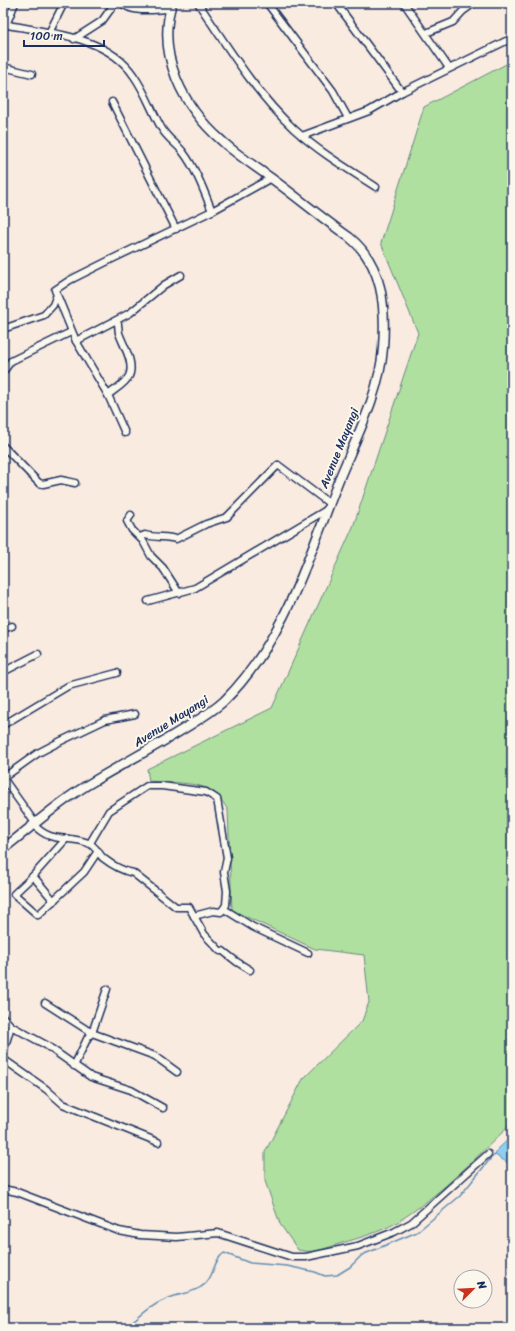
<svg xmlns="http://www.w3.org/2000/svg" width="515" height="1331" font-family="Sriracha,sans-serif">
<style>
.green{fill:#b0e0a0;stroke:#66887f}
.water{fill:#8ccfee;stroke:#5f8fb4}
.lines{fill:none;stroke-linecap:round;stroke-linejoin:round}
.stream{stroke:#5f8fb4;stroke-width:1.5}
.minor-casing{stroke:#1b2f5e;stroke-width:9}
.tertiary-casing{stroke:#1b2f5e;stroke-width:11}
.minor{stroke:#fbf7ec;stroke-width:6}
.tertiary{stroke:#fbf7ec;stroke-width:8}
.labels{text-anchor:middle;stroke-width:4;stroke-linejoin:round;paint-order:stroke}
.street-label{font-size:12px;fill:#1b2f5e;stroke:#fbf7ec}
</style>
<rect width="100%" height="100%" fill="#faebe0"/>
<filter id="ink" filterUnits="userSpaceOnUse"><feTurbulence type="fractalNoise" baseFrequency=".025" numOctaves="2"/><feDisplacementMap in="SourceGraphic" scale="8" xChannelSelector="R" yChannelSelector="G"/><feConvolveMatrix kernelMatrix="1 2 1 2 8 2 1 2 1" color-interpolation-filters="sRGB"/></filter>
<g filter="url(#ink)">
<!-- green -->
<path class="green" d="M 512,61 L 512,1123 C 476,1158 439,1196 396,1223 C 380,1232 359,1238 342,1243 C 325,1248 316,1254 298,1250 L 280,1224 L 265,1181 L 265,1152 L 303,1079 L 362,1021 L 369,1002 L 364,955 L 315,949 L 232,910 L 228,810 C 224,804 220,797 214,792 C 199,781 167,783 149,781 L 147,769 L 272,708 L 353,527 L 418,333 L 381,243 L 424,107 Z"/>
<!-- water -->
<path class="water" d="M 512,1136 L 512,1162 L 508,1163 L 495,1155 L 498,1149 Z"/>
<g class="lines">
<!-- stream -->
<path class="stream" d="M 126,1328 C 139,1317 152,1304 169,1298 C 179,1294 192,1293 201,1287 C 215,1279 212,1261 224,1253 L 250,1263 L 287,1266 L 315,1272 L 325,1276 L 337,1275 L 350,1267 L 362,1255 L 417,1232 L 460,1196 L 491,1158 L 495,1155"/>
<!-- minor casing -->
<g class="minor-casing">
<g id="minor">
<path d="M 122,3 C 132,14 157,9 170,9"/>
<path d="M 198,3 C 227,46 256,94 294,129 C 319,152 348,169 376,187"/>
<path d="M 267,3 L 333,91 L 348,118"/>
<path d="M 336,3 L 402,92 L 506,41"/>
<path d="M 404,3 L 449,68"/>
<path d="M 3,24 C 47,33 107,35 134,76 C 146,93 152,112 162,129 C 168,139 176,143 183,152 C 196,169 204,191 212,211"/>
<path d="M 6,25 L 15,3"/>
<path d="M 49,33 L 64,3"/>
<path d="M 426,33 L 453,22 L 463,11 L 474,3"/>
<path d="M 74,39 L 102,21 L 115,3"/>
<path d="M 3,67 L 32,74"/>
<path d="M 112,102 L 176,229"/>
<path d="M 302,136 L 369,111 L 402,92"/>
<path d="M 3,329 L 44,315 L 53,305 L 56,297"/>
<path d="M 76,341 L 130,313 L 164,285 L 181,275"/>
<path d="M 3,372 L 11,361 L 71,332"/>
<path d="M 108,395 C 114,390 126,383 129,376 C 135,363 123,345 119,333 C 118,329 119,325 117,321"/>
<path d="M 125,433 L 108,395 L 76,341 L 55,290 L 70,280 L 110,260 L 212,211 L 271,178"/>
<path d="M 3,446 L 39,483 L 43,484 L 61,480 L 75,483"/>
<path d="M 131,515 L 127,521 L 132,530 L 143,541 L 151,556 L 163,568 L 179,593"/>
<path d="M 140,537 L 145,535 C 157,538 166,536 176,539 L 206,524 L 227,517 L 278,465 L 330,504"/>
<path d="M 148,601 L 195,588 L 328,509"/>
<path d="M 3,629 L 12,626"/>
<path d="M 3,672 L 38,654"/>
<path d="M 3,725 L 68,686 L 117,673"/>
<path d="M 3,778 L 38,753 L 61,741 L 105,720 L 135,714"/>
<path d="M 3,778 L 35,823"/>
<path d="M 34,825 C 51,844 68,835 88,843 C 95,845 98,853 103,858 C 112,865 123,871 133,873 L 176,907 L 189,907 L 204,934 L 220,951 L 223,951 L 237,962 L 250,970"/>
<path d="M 65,840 L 33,876 L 14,894 L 38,915 L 84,872 L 98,851"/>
<path d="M 90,843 L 109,811 L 147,786 L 162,786 L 206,792 L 217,799 L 227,858 L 224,872 L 227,891 L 226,905 L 221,912 L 213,911 L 194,916"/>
<path d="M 33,876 L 54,901"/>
<path d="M 224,909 L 253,927 L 308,953"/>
<path d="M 45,1003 L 92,1033 L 107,989"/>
<path d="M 3,1017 L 11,1026 L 46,1045 L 91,1077 L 131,1090 L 163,1108"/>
<path d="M 3,1053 L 11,1026"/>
<path d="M 3,1059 L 46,1089 L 63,1104 L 158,1142"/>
<path d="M 74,1066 L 88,1037 L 92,1033 L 155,1056 L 177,1072"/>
<path d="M 3,1189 L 17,1192 L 119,1231 L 140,1235 L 177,1237 L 218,1233 L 292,1257 L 306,1257 L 358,1246 L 394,1232 L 411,1223 L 488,1154"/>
</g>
</g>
<!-- tertiary casing -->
<g class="tertiary-casing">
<path id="tertiary" d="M 3,849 C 33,826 61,800 94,781 C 124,763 155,747 185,728 C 198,720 212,712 224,701 C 285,641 309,555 340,477 C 357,436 380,392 383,348 C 386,306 383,264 349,237 C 322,218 297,197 271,178 C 255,166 237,155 222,141 C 183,107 156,55 172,3"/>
</g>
<!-- minor -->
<use href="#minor" class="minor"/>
<!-- tertiary -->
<use href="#tertiary" class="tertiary"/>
</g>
</g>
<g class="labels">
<!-- street labels -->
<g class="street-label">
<text transform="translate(339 448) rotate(-68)" y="4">Avenue Mayangi</text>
<text transform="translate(171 721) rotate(-32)" y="4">Avenue Mayangi</text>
</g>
</g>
<!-- margin -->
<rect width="515" height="1331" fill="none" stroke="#fbf7ec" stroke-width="16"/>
<rect x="8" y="8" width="499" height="1315" fill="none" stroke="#1b2f5e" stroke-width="1.5" filter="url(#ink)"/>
<!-- north arrow -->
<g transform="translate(473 1289) rotate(66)"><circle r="19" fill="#fbf7ec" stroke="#a1a7b3"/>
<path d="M0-3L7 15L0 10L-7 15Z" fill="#c8321e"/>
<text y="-6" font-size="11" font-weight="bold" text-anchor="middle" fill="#1b2f5e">N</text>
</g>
<!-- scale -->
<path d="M24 40v6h80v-6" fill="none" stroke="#1b2f5e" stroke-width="2"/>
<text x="30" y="40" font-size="12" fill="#1b2f5e" stroke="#fbf7ec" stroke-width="3" paint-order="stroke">100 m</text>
</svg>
